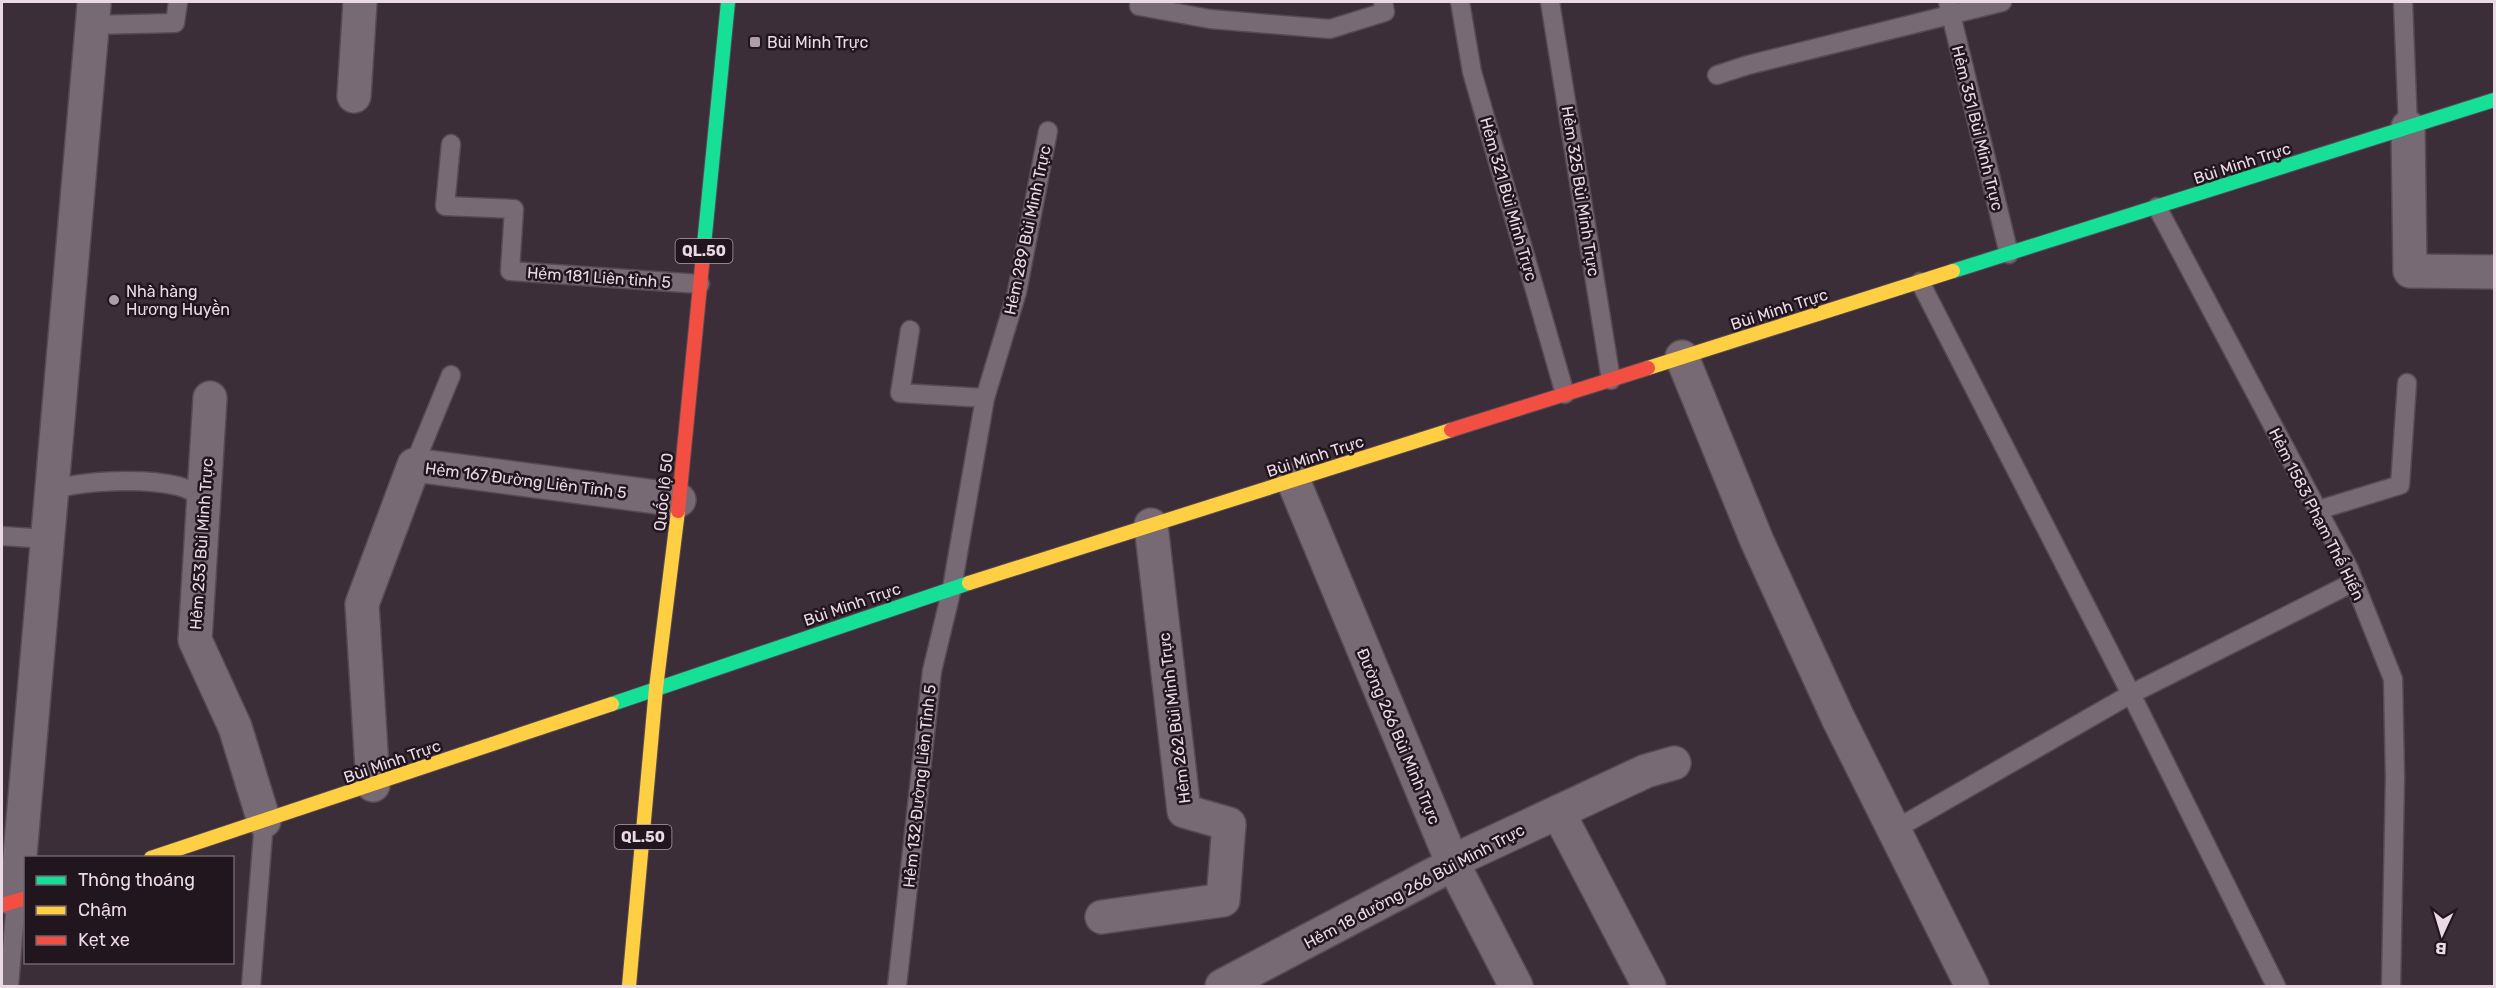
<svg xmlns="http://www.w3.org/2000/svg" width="2496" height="988" font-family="Rubik,sans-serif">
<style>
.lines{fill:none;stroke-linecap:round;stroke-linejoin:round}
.lane-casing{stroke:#574a53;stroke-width:21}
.street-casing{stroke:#574a53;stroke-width:36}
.fast-casing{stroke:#574a53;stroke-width:16}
.slow-casing{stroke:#574a53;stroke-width:16}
.jam-casing{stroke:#574a53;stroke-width:16}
.lane{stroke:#786a74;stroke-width:18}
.street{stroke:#786a74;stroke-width:33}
.fast{stroke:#16e098;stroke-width:14}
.slow{stroke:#ffcf43;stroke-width:14}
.jam{stroke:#f24e42;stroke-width:14}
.poi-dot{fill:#ae9da8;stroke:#21151e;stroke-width:2}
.labels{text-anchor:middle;stroke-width:5;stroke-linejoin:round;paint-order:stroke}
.shield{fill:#21151e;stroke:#ae9ea9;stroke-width:1.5}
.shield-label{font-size:15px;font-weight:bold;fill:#ebd9e5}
.poi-label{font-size:16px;fill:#ebd9e5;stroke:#21151e;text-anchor:start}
.street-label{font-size:16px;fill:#ebd9e5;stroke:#21151e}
</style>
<rect width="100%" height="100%" fill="#3c2e38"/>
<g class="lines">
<!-- lane casing -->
<g class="lane-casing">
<g id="lane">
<path d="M 1140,2 L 1139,6 L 1210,19 L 1330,29 L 1385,12 L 1383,2"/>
<path d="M 1460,2 L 1472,72 L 1565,394"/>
<path d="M 1550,2 L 1611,380"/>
<path d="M 1948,2 L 2009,254"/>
<path d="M 2403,2 L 2408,127"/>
<path d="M 92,25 L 175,23 L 178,2"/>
<path d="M 1717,75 L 1748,65 L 2002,2"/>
<path d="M 451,144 L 445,206 L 514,209 L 510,271 L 700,284"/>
<path d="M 2157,207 L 2349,569 L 2393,679 L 2395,777 L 2391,986"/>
<path d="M 1920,282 L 2131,694 L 2276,986"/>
<path d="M 985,398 L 1017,292 L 1048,131"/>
<path d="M 414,465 L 451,375"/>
<path d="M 52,490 C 85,480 144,478 178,486 C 187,488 195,493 204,496"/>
<path d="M 2318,510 L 2400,485 L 2407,383"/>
<path d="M 2,536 L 48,539"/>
<path d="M 1894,830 L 2131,694 L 2354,582"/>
<path d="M 9,986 L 16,901"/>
<path d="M 251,986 L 264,821"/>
<path d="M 897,986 L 932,671 L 952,588 L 985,398 L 900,393 L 910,330"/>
</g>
</g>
<!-- street casing -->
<g class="street-casing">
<g id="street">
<path d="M 354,96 L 360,2"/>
<path d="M 2408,127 L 2410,271 L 2494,272"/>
<path d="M 1682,357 L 1757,541 L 1838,718 L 1972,986"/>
<path d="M 210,398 L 195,640 L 235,727 L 264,821"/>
<path d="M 1293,480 L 1453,864 L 1516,986"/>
<path d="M 373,785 L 362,604 L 414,465 L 679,500"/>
<path d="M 1558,812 L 1649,986"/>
<path d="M 16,901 L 94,5"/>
<path d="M 1102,917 L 1223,900 L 1229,824 L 1184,811 L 1151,525"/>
<path d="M 1222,986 L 1453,864 L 1466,855 L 1646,771 L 1674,763"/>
</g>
</g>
<!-- fast casing -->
<g class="fast-casing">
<g id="fast">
<path d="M 704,245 L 728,2"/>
<path d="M 1953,271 L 2494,100"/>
<path d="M 612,704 L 969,583"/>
</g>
</g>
<!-- slow casing -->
<g class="slow-casing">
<g id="slow">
<path d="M 1648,368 L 1953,271"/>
<path d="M 969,583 L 1451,430"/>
<path d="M 151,858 L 612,704"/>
<path d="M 629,986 L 656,688 L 678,511"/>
</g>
</g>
<!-- jam casing -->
<g class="jam-casing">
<g id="jam">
<path d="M 1451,430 L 1648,368"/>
<path d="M 678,511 L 704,245"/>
<path d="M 2,905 L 26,898"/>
</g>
</g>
<!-- lane -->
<use href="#lane" class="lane"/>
<!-- street -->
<use href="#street" class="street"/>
<!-- fast -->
<use href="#fast" class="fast"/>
<!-- slow -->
<use href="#slow" class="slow"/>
<!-- jam -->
<use href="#jam" class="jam"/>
</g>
<!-- markers -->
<g class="poi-dot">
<rect x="749" y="36" width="12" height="12" rx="3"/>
<circle cx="114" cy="300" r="6"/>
</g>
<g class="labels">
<!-- shield labels -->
<g class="shield">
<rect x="675.5" y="239" width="57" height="24" rx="4.5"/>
<rect x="614.5" y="825" width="57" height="24" rx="4.5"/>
</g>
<g class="shield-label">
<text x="704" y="256">QL.50</text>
<text x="643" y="842">QL.50</text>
</g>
<!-- poi labels -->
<g class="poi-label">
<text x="767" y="48">Bùi Minh Trực</text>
<text x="126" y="297">Nhà hàng<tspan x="126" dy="18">Hương Huyền</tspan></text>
</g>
<!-- street labels -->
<g class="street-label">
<text transform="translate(1978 128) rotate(76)" y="6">Hẻm 351 Bùi Minh Trực</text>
<text transform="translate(2242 163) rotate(-18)" y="6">Bùi Minh Trực</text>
<text transform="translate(1581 191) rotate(81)" y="6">Hẻm 325 Bùi Minh Trực</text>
<text transform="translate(1509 199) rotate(74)" y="6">Hẻm 321 Bùi Minh Trực</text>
<text transform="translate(1027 230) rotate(-78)" y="6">Hẻm 289 Bùi Minh Trực</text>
<text transform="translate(599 277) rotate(4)" y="6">Hẻm 181 Liên tỉnh 5</text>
<text transform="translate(1779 309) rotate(-18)" y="6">Bùi Minh Trực</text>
<text transform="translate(1315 456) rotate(-18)" y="6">Bùi Minh Trực</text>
<text transform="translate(526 480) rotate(7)" y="6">Hẻm 167 Đường Liên Tỉnh 5</text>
<text transform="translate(663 492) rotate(-84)" y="6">Quốc lộ 50</text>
<text transform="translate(2317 514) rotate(63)" y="6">Hẻm 1583 Phạm Thế Hiển</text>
<text transform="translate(201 544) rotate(-86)" y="6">Hẻm 253 Bùi Minh Trực</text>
<text transform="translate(852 604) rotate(-19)" y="6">Bùi Minh Trực</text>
<text transform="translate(1174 718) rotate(-97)" y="6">Hẻm 262 Bùi Minh Trực</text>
<text transform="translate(1399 736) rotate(67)" y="6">Đường 266 Bùi Minh Trực</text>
<text transform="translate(392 761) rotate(-19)" y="6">Bùi Minh Trực</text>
<text transform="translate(919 786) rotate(-84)" y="6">Hẻm 132 Đường Liên Tỉnh 5</text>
<text transform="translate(1414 886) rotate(-28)" y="6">Hẻm 18 đường 266 Bùi Minh Trực</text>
</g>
</g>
<!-- border -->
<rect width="2496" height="988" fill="none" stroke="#ebd9e5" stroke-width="6"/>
<!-- legend -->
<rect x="24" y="856" width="210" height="108" fill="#21151e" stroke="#72636e" stroke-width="1.5"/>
<rect x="36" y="876" width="30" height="9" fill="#16e098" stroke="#72636e" stroke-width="1.5"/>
<text x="78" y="886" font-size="18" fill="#ebd9e5">Thông thoáng</text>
<rect x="36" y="906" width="30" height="9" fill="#ffcf43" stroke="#72636e" stroke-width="1.5"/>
<text x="78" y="916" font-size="18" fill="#ebd9e5">Chậm</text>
<rect x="36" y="936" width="30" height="9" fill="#f24e42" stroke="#72636e" stroke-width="1.5"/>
<text x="78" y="946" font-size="18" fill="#ebd9e5">Kẹt xe</text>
<!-- north arrow -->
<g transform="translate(2442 934) rotate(184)" stroke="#21151e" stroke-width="4.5" paint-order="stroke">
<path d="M0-4.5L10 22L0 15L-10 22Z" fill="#ebd9e5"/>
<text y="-9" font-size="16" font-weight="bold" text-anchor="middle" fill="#ebd9e5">B</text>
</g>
</svg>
